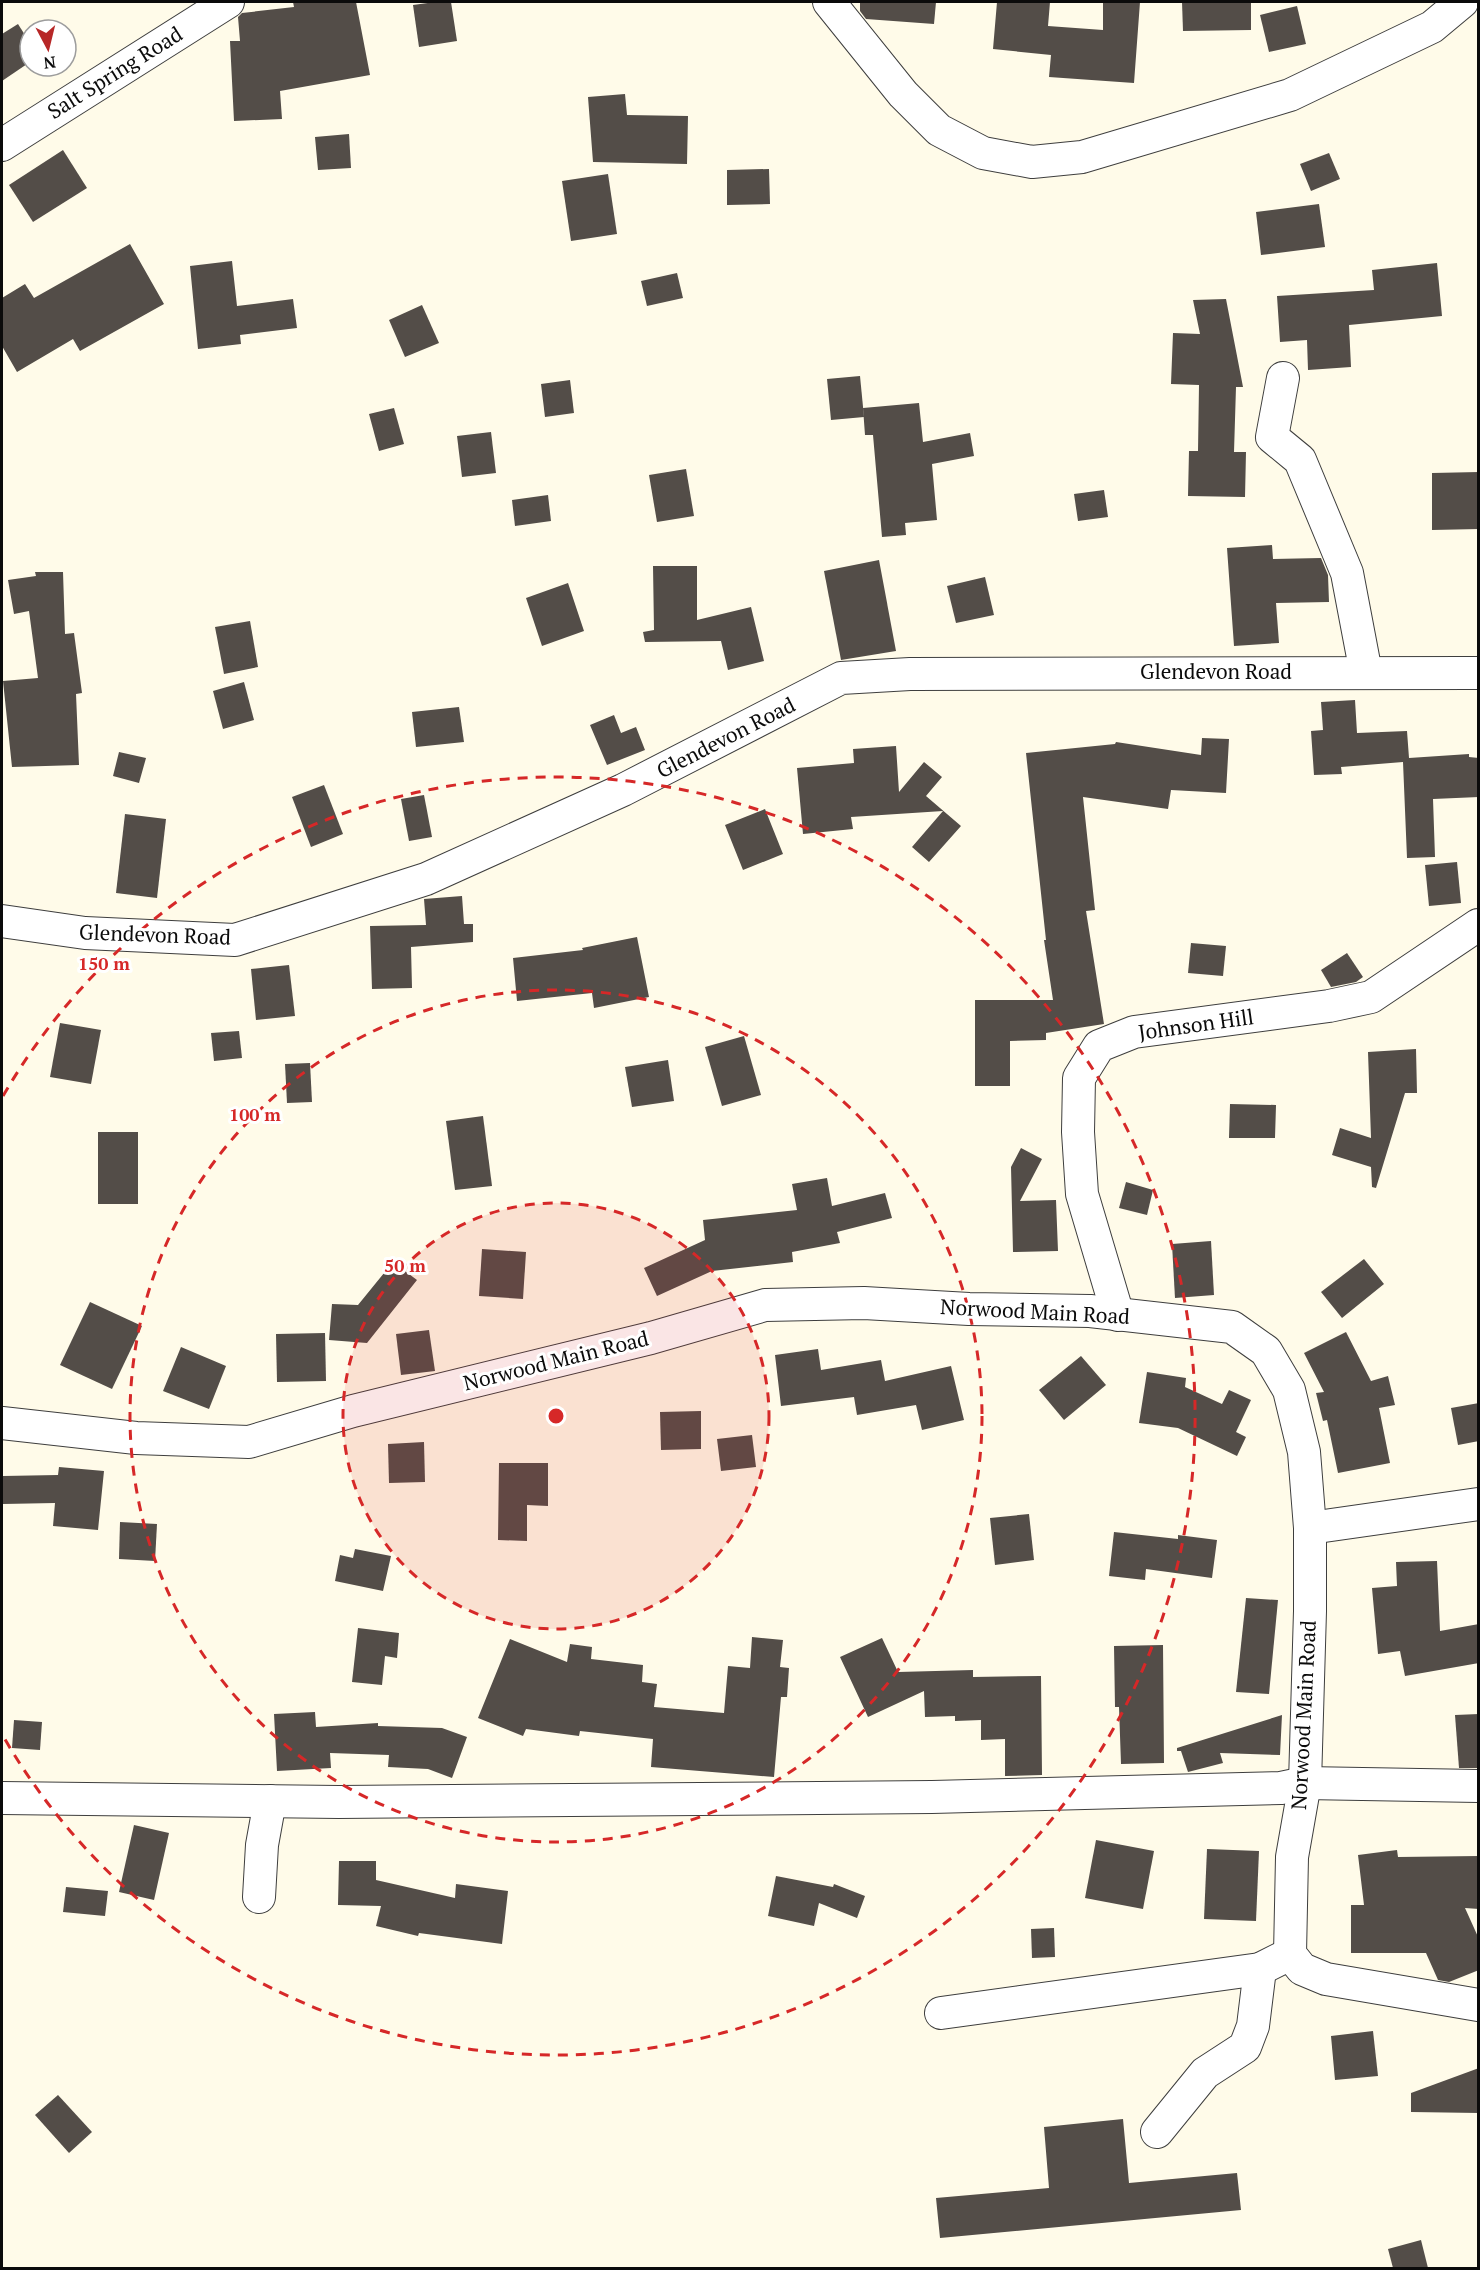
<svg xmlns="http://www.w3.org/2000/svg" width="1480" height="2270" font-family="'PT Serif',serif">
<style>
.building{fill:#534d48}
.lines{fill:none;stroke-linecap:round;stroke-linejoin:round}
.minor-casing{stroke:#3e3e3e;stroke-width:34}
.minor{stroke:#fff;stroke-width:32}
.ring{fill:none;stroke:#d62828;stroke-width:3;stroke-dasharray:10 8}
.labels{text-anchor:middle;stroke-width:6;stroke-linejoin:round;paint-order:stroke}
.street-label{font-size:21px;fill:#0b0b0b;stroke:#fff}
.centre{fill:#d62828;stroke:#fff;stroke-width:3}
.ring-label{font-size:18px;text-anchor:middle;font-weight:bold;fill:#d62828;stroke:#fff;stroke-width:6;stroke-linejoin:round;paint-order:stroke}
</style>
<rect width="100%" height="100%" fill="#fffbe9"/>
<!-- building -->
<g class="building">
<path d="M 293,2 L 356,2 L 370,75 L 280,91 L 282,119 L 234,121 L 230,41 L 240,41 L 238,17 L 242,13 L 294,7 Z"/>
<path d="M 435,2 L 451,2 L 457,41 L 419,47 L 413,5 Z"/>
<path d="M 860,2 L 936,2 L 934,24 L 866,19 L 860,11 Z"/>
<path d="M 997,2 L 1050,2 L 1048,26 L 1103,30 L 1103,2 L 1140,2 L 1134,83 L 1049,77 L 1051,55 L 993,49 Z"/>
<path d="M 1182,2 L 1251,2 L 1251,30 L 1183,31 Z"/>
<path d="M 1297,6 L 1306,44 L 1269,52 L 1260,15 Z"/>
<path d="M 18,24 L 30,43 L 30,62 L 2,81 L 2,34 Z"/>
<path d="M 625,94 L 627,115 L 688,116 L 687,164 L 593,162 L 588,97 Z"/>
<path d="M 349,134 L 351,168 L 318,170 L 315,137 Z"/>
<path d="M 63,150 L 87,188 L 33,222 L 9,185 Z"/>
<path d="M 1329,153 L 1340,179 L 1311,191 L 1300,164 Z"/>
<path d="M 769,169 L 770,204 L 727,205 L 727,170 Z"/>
<path d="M 608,174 L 617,234 L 571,241 L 562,181 Z"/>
<path d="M 1319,204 L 1325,247 L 1261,255 L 1256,212 Z"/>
<path d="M 130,244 L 164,304 L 80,351 L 73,339 L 17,372 L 2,346 L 2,298 L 25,284 L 34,298 Z"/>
<path d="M 232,261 L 237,306 L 293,299 L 297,328 L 240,335 L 241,344 L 198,349 L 190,266 Z"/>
<path d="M 1437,263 L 1442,316 L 1349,325 L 1351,367 L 1308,370 L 1307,340 L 1280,342 L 1277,296 L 1374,290 L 1372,270 Z"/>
<path d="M 677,273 L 683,298 L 647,306 L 641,281 Z"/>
<path d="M 1226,299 L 1243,387 L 1236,387 L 1234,452 L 1246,452 L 1245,497 L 1188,496 L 1189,451 L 1198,451 L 1199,385 L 1171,384 L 1173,333 L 1200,334 L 1193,300 Z"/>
<path d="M 422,305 L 439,343 L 405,357 L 389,320 Z"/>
<path d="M 860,376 L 864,417 L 831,420 L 827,379 Z"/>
<path d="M 570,380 L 574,413 L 545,417 L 541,384 Z"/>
<path d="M 919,403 L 923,442 L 970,433 L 974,456 L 932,464 L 937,520 L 905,523 L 906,535 L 882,537 L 873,435 L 865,435 L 863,408 Z"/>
<path d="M 394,408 L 404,444 L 379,451 L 369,414 Z"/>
<path d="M 491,432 L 496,473 L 462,477 L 457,436 Z"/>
<path d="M 686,469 L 694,516 L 657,522 L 649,475 Z"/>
<path d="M 1479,472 L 1479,529 L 1432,530 L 1432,473 Z"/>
<path d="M 1104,490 L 1108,517 L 1078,521 L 1074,494 Z"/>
<path d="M 548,495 L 551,521 L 515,526 L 512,500 Z"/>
<path d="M 1272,545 L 1273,559 L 1321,558 L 1328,575 L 1329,602 L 1276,603 L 1279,643 L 1234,646 L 1227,548 Z"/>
<path d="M 879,560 L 896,651 L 841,660 L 824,571 Z"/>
<path d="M 653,566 L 697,566 L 697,620 L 751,607 L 764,661 L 728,670 L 721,641 L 645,642 L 643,632 L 654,630 Z"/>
<path d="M 35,572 L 63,572 L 65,634 L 74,633 L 82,693 L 76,694 L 79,765 L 12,767 L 3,681 L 38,678 L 29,611 L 14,614 L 8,580 L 36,576 Z"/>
<path d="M 985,577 L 994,615 L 956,623 L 947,586 Z"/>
<path d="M 568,583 L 584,631 L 542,646 L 526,598 Z"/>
<path d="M 250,621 L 258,667 L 224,674 L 215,627 Z"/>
<path d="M 244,682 L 254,720 L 223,729 L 213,691 Z"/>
<path d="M 1355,700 L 1357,733 L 1407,731 L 1409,758 L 1469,754 L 1469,757 L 1479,758 L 1479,797 L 1433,799 L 1435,857 L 1407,858 L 1403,762 L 1341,767 L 1342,774 L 1314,775 L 1311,731 L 1323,730 L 1321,702 Z"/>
<path d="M 459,707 L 464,742 L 416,747 L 412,712 Z"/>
<path d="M 614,715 L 621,733 L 636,727 L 645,750 L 607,765 L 590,725 Z"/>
<path d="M 1202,738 L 1229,739 L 1226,793 L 1171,790 L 1168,809 L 1083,797 L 1095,910 L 1086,911 L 1104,1024 L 1046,1033 L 1046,1040 L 1010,1041 L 1010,1086 L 975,1086 L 975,1000 L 1053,1000 L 1044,940 L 1046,940 L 1026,753 L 1115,744 L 1116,742 L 1201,755 Z"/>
<path d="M 896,746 L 899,792 L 924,762 L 942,777 L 926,796 L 961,826 L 929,862 L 912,847 L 943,811 L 851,817 L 853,829 L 803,834 L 797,768 L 854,763 L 853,749 Z"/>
<path d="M 119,752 L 146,758 L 139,783 L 113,776 Z"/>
<path d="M 324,785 L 343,834 L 311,847 L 292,797 Z"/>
<path d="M 424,795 L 432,837 L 409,841 L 401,799 Z"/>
<path d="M 765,809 L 783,854 L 743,870 L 725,825 Z"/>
<path d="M 125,814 L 166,819 L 157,898 L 116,893 Z"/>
<path d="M 1457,862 L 1461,903 L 1429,906 L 1425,865 Z"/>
<path d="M 462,896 L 464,924 L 473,924 L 473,942 L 411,947 L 412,988 L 372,989 L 370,926 L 426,925 L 424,899 Z"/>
<path d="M 637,937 L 649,997 L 594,1008 L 592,993 L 517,1001 L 513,958 L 583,950 L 582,948 Z"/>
<path d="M 1191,943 L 1226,946 L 1223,976 L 1188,973 Z"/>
<path d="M 1347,953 L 1363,977 L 1356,982 L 1331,987 L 1321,970 Z"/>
<path d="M 289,965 L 295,1016 L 256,1020 L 251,969 Z"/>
<path d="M 60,1023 L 101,1030 L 91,1084 L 50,1077 Z"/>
<path d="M 239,1031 L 242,1058 L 214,1061 L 211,1033 Z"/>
<path d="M 744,1036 L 761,1095 L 722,1106 L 705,1047 Z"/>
<path d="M 1416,1049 L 1417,1093 L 1405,1093 L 1376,1188 L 1372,1187 L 1371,1167 L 1332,1155 L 1340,1128 L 1371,1138 L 1368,1052 Z"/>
<path d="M 668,1060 L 674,1101 L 632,1107 L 625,1067 Z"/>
<path d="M 310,1063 L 312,1102 L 287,1103 L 285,1064 Z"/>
<path d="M 1230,1104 L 1276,1105 L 1275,1138 L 1229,1138 Z"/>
<path d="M 483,1116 L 492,1186 L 455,1190 L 446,1121 Z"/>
<rect x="98" y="1132" width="40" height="72"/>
<path d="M 1021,1148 L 1042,1159 L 1020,1201 L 1056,1200 L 1058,1251 L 1013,1252 L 1011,1167 Z"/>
<path d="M 827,1178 L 832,1206 L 885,1193 L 892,1218 L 837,1232 L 840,1243 L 792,1252 L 793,1262 L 712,1271 L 657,1296 L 644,1268 L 705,1240 L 703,1220 L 797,1210 L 792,1184 Z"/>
<path d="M 1126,1182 L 1153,1190 L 1147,1215 L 1119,1208 Z"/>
<path d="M 1211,1241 L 1214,1295 L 1175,1298 L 1172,1244 Z"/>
<path d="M 482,1249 L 526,1252 L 523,1299 L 479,1296 Z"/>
<path d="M 1364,1259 L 1384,1284 L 1342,1318 L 1321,1292 Z"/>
<path d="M 393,1262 L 417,1280 L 367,1343 L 329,1340 L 332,1304 L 358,1305 Z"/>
<path d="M 90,1302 L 142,1326 L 112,1389 L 60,1365 Z"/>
<path d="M 429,1330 L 435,1371 L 401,1375 L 396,1334 Z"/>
<path d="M 1346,1332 L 1371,1381 L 1388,1376 L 1395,1405 L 1379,1408 L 1390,1463 L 1338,1473 L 1327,1420 L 1323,1421 L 1316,1393 L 1324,1392 L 1304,1353 Z"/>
<path d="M 325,1333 L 326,1381 L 277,1382 L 276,1334 Z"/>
<path d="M 181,1347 L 226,1366 L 209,1409 L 163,1391 Z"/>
<path d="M 818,1349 L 821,1370 L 881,1360 L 885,1381 L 951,1366 L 964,1420 L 922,1430 L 916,1405 L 857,1415 L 854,1397 L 781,1406 L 775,1355 Z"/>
<path d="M 1081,1356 L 1106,1385 L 1064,1420 L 1039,1390 Z"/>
<path d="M 1147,1372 L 1186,1378 L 1185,1387 L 1222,1404 L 1229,1390 L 1251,1400 L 1236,1432 L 1246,1437 L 1237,1456 L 1178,1428 L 1139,1423 Z"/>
<path d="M 1479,1403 L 1479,1441 L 1458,1445 L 1451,1408 Z"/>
<path d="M 701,1411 L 701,1449 L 661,1450 L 660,1412 Z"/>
<path d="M 752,1435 L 756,1467 L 721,1471 L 717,1439 Z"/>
<path d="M 424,1442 L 425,1482 L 389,1483 L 388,1444 Z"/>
<path d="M 499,1463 L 548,1463 L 548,1506 L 527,1505 L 527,1541 L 498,1540 Z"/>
<path d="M 59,1467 L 104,1471 L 98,1530 L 53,1526 L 55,1503 L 3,1504 L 3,1476 L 58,1475 Z"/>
<path d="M 1029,1514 L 1034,1560 L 995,1565 L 990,1518 Z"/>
<path d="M 120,1522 L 157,1524 L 155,1561 L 119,1559 Z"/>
<path d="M 1114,1532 L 1178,1539 L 1178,1535 L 1217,1540 L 1212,1578 L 1146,1569 L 1145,1580 L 1109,1576 Z"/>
<path d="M 355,1549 L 391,1556 L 383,1591 L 335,1581 L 340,1555 L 353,1558 Z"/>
<path d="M 1437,1561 L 1440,1631 L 1479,1624 L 1479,1663 L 1405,1676 L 1400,1651 L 1378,1654 L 1372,1588 L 1397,1586 L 1396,1562 Z"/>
<path d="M 1246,1598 L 1278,1600 L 1269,1694 L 1236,1692 Z"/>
<path d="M 358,1628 L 399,1633 L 397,1658 L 385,1656 L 382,1685 L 352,1682 Z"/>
<path d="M 752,1637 L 783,1640 L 780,1667 L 789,1668 L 787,1697 L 781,1697 L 774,1777 L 651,1767 L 653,1739 L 580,1731 L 579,1736 L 526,1729 L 523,1736 L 478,1718 L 510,1639 L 567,1662 L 570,1644 L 592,1647 L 591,1659 L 643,1665 L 642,1682 L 657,1684 L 654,1707 L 724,1713 L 728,1666 L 750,1668 Z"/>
<path d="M 882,1638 L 898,1672 L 973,1670 L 973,1677 L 1041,1676 L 1042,1775 L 1005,1776 L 1005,1739 L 981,1740 L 981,1720 L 955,1721 L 955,1716 L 925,1717 L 924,1691 L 868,1717 L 840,1657 Z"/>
<path d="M 1163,1645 L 1164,1763 L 1121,1764 L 1119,1707 L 1115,1707 L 1114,1646 Z"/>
<path d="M 315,1712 L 316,1727 L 378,1723 L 378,1726 L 442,1728 L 467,1737 L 452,1778 L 428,1769 L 388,1767 L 389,1755 L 330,1753 L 331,1768 L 277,1771 L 274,1714 Z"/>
<path d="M 1479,1714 L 1479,1768 L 1459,1768 L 1455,1715 Z"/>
<path d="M 1282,1715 L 1280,1755 L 1220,1753 L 1223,1763 L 1188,1772 L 1181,1751 L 1177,1751 L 1177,1748 Z"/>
<path d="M 14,1720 L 42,1722 L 40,1750 L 12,1748 Z"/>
<path d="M 134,1825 L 169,1833 L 154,1900 L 119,1892 Z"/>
<path d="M 1096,1840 L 1154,1851 L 1143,1909 L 1085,1898 Z"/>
<path d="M 1207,1849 L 1259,1851 L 1256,1921 L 1204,1919 Z"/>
<path d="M 1397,1850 L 1398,1857 L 1479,1856 L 1479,1909 L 1465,1908 L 1479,1939 L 1479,1970 L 1449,1982 L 1438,1980 L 1426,1953 L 1351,1953 L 1351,1905 L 1364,1905 L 1358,1855 Z"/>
<path d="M 339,1861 L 376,1861 L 376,1880 L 455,1898 L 456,1884 L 508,1891 L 502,1944 L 419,1933 L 418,1936 L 376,1926 L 381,1906 L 338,1905 Z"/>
<path d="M 776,1876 L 833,1887 L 834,1884 L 865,1896 L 857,1918 L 819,1903 L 814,1926 L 768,1916 Z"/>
<path d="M 66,1887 L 108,1891 L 105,1916 L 63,1912 Z"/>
<path d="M 1054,1928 L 1055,1957 L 1032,1958 L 1031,1929 Z"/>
<path d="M 1373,2031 L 1378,2076 L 1335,2080 L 1331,2036 Z"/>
<path d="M 1479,2068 L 1479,2113 L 1411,2112 L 1411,2093 Z"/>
<path d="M 58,2095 L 92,2132 L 69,2153 L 35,2115 Z"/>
<path d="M 1123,2119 L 1129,2183 L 1237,2173 L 1241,2210 L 940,2238 L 936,2198 L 1049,2188 L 1044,2127 Z"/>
<path d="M 1421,2240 L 1428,2268 L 1393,2268 L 1388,2249 Z"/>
</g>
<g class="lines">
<!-- minor casing -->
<g class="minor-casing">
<g id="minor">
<path d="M 829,2 L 903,94 L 939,130 L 983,153 L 1032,162 L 1082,157 L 1290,95 L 1432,27 L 1462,2"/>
<path d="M 2,145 L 228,2"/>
<path d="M 1283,378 L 1272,437 L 1300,460 L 1347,573 L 1366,673"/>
<path d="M 2,921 L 85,933 L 235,940 L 426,879 L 623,790 L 841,678 L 910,674 L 1478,673"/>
<path d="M 1118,1315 L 1082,1194 L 1078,1132 L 1079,1078 L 1099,1046 L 1134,1032 L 1329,1006 L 1371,997 L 1478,925"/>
<path d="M 2,1423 L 136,1438 L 249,1442 L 353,1411 L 651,1338 L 765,1305 L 864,1303 L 969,1309 L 1090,1311 L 1232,1327 L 1266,1351 L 1289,1390 L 1304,1452 L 1310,1528 L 1310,1611 L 1305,1783 L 1292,1857 L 1290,1954 L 1302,1969 L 1326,1979 L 1478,2005"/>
<path d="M 1310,1528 L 1478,1504"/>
<path d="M 2,1798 L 339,1802 L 932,1797 L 1281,1788 L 1305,1783 L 1478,1786"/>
<path d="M 259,1897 L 262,1845 L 270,1801"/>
<path d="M 941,2013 L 1260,1969 L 1290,1954"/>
<path d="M 1157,2132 L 1205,2073 L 1245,2047 L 1253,2026 L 1260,1969"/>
</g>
</g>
<!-- minor -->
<use href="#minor" class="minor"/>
</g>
<!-- distance rings -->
<circle cx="556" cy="1416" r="213" fill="#d62828" fill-opacity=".12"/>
<g class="ring">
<circle cx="556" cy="1416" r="213"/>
<circle cx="556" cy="1416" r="426"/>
<path d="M3 1096A639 639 0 1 1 3 1736"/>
</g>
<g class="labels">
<!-- street labels -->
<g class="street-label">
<text transform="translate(115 73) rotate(-32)" y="7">Salt Spring Road</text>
<text x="1216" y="679">Glendevon Road</text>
<text transform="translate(726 738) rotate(-27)" y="7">Glendevon Road</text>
<text transform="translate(155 935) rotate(2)" y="7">Glendevon Road</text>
<text transform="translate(1196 1025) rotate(-8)" y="7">Johnson Hill</text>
<text transform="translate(1035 1312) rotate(3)" y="7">Norwood Main Road</text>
<text transform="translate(556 1361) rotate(-14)" y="7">Norwood Main Road</text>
<text transform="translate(1304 1715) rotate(-87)" y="7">Norwood Main Road</text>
</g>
</g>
<circle cx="556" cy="1416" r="9" class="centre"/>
<g class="ring-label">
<text x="104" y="970">150 m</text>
<text x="255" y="1121">100 m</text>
<text x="405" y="1272">50 m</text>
</g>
<!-- border -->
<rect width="1480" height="2270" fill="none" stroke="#0b0b0b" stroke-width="6"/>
<!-- north arrow -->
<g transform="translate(48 48) rotate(173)"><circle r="28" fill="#ffffff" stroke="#9d9d9d" stroke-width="1.5"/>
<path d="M0-4.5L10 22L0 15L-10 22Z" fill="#b72727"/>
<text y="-9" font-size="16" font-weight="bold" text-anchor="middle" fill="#0b0b0b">N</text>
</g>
</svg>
